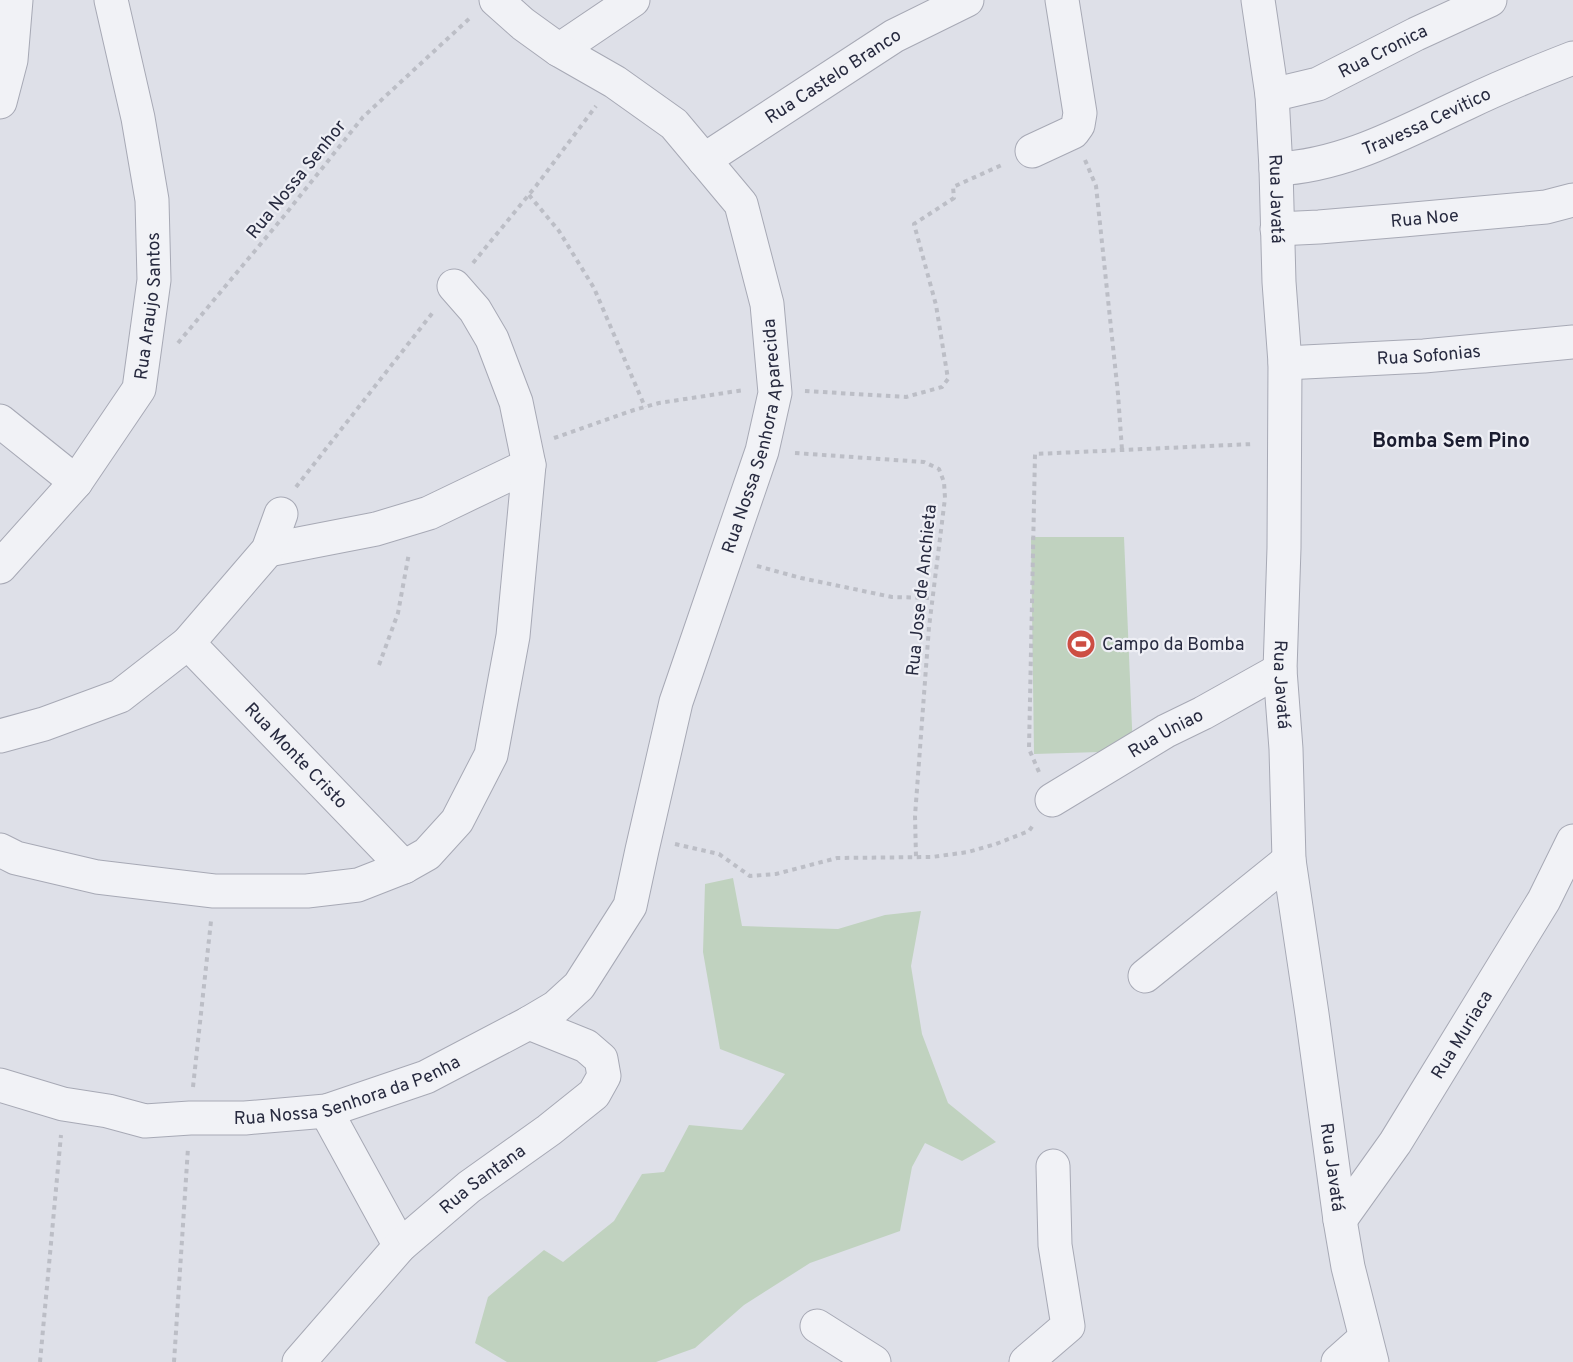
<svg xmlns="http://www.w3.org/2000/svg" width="1573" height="1362" font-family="Overpass,sans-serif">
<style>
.green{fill:#c0d2bf}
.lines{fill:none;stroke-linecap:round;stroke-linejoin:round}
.minor-casing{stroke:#a7a9b5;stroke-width:35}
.tertiary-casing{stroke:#a7a9b5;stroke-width:35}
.path{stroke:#bcbec6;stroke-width:4;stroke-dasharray:4.5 4.5;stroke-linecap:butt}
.minor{stroke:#f1f2f6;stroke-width:33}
.tertiary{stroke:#f1f2f6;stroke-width:33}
.labels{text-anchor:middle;stroke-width:4.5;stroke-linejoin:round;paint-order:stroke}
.street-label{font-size:18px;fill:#272a3f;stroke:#eeeff5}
.poi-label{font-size:18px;fill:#272a3f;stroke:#eeeff5;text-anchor:start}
.neighbourhood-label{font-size:20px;font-weight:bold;fill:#1a1c2f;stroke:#eeeff5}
</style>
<rect width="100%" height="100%" fill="#dee0e8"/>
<!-- green -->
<g class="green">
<path d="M 1031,537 L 1124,537 L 1133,751 L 1034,754 Z"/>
<path d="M 733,878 L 742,926 L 838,929 L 885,915 L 921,911 L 911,966 L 922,1034 L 948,1103 L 996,1142 L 962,1161 L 925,1143 L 912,1167 L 900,1231 L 810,1263 L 744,1305 L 695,1348 L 656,1362 L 507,1362 L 475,1343 L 488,1297 L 544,1250 L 563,1262 L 614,1221 L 642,1174 L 664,1172 L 689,1125 L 742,1130 L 785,1074 L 720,1049 L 703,952 L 705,884 Z"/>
</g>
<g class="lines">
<!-- minor casing -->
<g class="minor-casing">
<g id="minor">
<path d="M 559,50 L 633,0"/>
<path id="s1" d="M 1272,95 L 1318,84 L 1416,34 L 1490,0"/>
<path d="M 0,102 L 11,60 L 16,0"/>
<path d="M 1032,151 L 1073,132 L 1078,125 L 1080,113 L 1062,0"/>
<path id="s2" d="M 704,160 L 894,36 L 967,0"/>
<path id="s3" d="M 1276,169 C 1345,166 1406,131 1467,103 C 1502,86 1537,72 1573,58"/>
<path id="s4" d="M 1277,229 L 1319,227 L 1403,220 L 1546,207 L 1573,200"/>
<path id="s5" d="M 1285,363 L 1424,356 L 1573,342"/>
<path d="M 0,421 L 76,482"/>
<path d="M 268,550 L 376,529 L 429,513 L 529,465"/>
<path id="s6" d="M 0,567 L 76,482 L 139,389 L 154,280 L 152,200 L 138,118 L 111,0"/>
<path id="s7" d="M 188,643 L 404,867"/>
<path d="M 0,736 L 44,724 L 120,696 L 188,643 L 268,550 L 281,514"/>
<path id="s8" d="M 1052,800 L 1166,731 L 1203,713 L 1280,670"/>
<path d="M 0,850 L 16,858 L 97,877 L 214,891 L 307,891 L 358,885 L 404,867 L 427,854 L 457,821 L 491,755 L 513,636 L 529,465 L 516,402 L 492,339 L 475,310 L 454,286"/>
<path d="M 1145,976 L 1289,860"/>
<path id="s9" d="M 0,1085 L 63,1104 L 108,1111 L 145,1121 L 190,1118 L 245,1118 L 326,1111 L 426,1077 L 529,1023 L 556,1007 L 579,986 L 630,906 L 642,850 L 676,702 L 762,451 L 775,393 L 767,304 L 741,204 L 674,124 L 615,82 L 559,50 L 523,24 L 496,0"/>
<path d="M 326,1111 L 400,1246"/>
<path id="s10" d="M 1340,1220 L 1395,1143 L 1544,900 L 1573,841"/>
<path d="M 817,1326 L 874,1362"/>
<path id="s11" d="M 299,1362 L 400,1246 L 469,1187 L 549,1130 L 594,1094 L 604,1076 L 601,1059 L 586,1046 L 529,1023"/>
<path d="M 1026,1362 L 1068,1326 L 1055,1245 L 1053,1166"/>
<path d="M 1338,1362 L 1365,1338"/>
</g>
</g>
<!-- tertiary casing -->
<g class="tertiary-casing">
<g id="tertiary">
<path id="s12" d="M 1258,0 L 1272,95 L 1276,169 L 1279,282 L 1285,363 L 1284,548 L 1280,670 L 1286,749 L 1289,860 L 1312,1014 L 1340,1220 L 1348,1267 L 1372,1362"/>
</g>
</g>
<!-- path -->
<g class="path">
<path d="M 1085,160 L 1096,186 L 1118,394 L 1122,450"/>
<path d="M 529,195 L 559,231 L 594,288 L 645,407"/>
<path d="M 473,263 L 536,186 L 596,106"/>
<path d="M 178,343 L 284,216 L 363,117 L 471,17"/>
<path d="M 805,391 L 906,397 L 942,387 L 948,379 L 936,305 L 914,224 L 954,198 L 953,187 L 1004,164"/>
<path d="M 554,438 L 634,410 L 659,403 L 744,390"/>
<path d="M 795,453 L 924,462 L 939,469 L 944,482 L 945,498 L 929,627 L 915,816 L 916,857"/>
<path d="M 296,487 L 434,311"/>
<path d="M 757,566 L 801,578 L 892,597 L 933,598"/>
<path d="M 379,665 L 398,613 L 409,553"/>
<path d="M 1039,772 L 1029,749 L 1035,454 L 1253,444"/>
<path d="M 675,844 L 719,854 L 750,876 L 776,874 L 837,858 L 932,857 L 968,852 L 996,844 L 1029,831 L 1034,824"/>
<path d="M 193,1087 L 211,921"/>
<path d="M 40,1362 L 61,1135"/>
<path d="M 174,1362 L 188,1148"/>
</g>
<!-- minor -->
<use href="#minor" class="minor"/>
<!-- tertiary -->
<use href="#tertiary" class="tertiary"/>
</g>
<!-- icons -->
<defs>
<g id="stadium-disc" transform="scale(1.5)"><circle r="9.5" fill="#cd4e43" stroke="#eeeff5"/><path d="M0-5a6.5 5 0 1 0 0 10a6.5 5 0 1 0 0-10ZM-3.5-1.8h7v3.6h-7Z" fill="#fff"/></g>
</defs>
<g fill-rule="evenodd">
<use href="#stadium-disc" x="1081" y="644"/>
</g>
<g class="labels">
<!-- street labels -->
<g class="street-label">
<text dy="6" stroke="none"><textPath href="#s1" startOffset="120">Rua Cronica</textPath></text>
<text dy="6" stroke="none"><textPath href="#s2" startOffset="154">Rua Castelo Branco</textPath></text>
<text dy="6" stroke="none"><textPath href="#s3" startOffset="159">Travessa Cevitico</textPath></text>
<text transform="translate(296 179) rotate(-51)" y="6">Rua Nossa Senhor</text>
<text dy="6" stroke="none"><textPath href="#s12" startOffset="200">Rua Javatá</textPath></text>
<text dy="6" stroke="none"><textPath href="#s4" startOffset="148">Rua Noe</textPath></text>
<text dy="6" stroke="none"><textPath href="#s6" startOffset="310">Rua Araujo Santos</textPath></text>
<text dy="6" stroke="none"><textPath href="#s5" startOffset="144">Rua Sofonias</textPath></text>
<text dy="6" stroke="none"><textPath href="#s9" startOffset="1198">Rua Nossa Senhora Aparecida</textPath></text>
<text transform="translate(921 590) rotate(-84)" y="6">Rua Jose de Anchieta</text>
<text dy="6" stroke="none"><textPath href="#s12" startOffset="686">Rua Javatá</textPath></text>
<text dy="6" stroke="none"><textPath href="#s8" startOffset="132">Rua Uniao</textPath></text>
<text dy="6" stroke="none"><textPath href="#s7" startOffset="156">Rua Monte Cristo</textPath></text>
<text dy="6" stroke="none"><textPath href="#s10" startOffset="222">Rua Muriaca</textPath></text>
<text dy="6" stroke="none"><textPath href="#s9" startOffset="356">Rua Nossa Senhora da Penha</textPath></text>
<text dy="6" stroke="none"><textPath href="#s12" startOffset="1172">Rua Javatá</textPath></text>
<text dy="6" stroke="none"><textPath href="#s11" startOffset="260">Rua Santana</textPath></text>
</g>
<!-- poi labels -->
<g class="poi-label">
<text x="1102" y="650">Campo da Bomba</text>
</g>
<!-- neighbourhood labels -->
<g class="neighbourhood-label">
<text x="1451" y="447">Bomba Sem Pino</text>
</g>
</g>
</svg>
